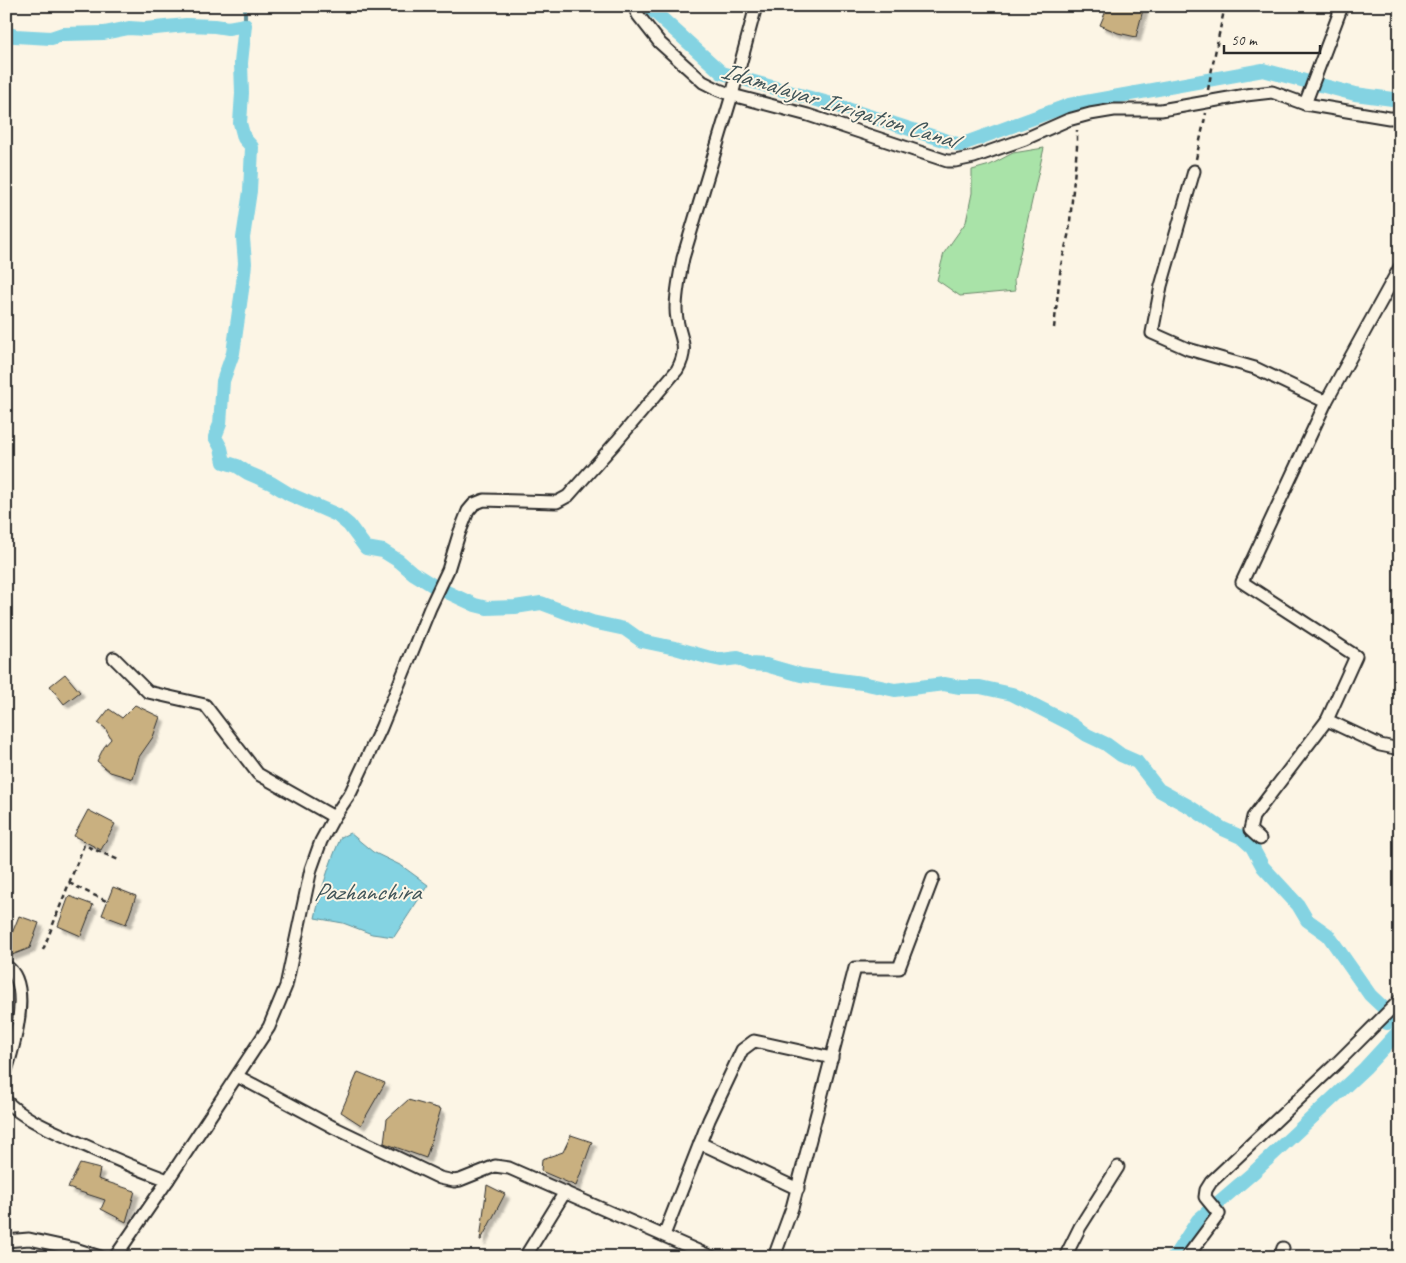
<svg xmlns="http://www.w3.org/2000/svg" width="1406" height="1263" font-family="Caveat,sans-serif">
<style>
.green{fill:#a9e3a8;stroke:#6a876a}
.water{fill:#84d3e2;stroke:#609099}
.lines{fill:none;stroke-linecap:round;stroke-linejoin:round}
.stream{stroke:#609099;stroke-width:4}
.canal{stroke:#84d3e2;stroke-width:14}
.building{fill:#c9b080;stroke:#2b2b2b;filter:url(#shadow)}
.minor-casing{stroke:#2b2b2b;stroke-width:15}
.path{stroke:#2b2b2b;stroke-width:2.5;stroke-dasharray:5 4;stroke-linecap:butt}
.minor{stroke:#fcf5e5;stroke-width:11}
.labels{text-anchor:middle;stroke-width:4;stroke-linejoin:round;paint-order:stroke}
.water-label{font-size:25px;font-style:italic;fill:#415559;stroke:#fcf5e5}
</style>
<defs>
<filter id="shadow"><feDropShadow dx="4.5" dy="4.5" stdDeviation="1" flood-color="#0004"/></filter>
</defs>
<rect width="100%" height="100%" fill="#fcf5e5"/>
<filter id="ink" filterUnits="userSpaceOnUse"><feTurbulence type="fractalNoise" baseFrequency=".02" numOctaves="2"/><feDisplacementMap in="SourceGraphic" scale="10" xChannelSelector="R" yChannelSelector="G"/><feConvolveMatrix kernelMatrix="1 2 1 2 8 2 1 2 1" color-interpolation-filters="sRGB"/></filter>
<g filter="url(#ink)">
<!-- green -->
<path class="green" d="M 1044,148 L 1014,280 L 1015,291 L 960,296 L 937,280 L 944,253 L 966,222 L 972,193 L 972,170 L 990,165 L 1013,153 Z"/>
<!-- water -->
<path class="water" d="M 350,833 L 373,852 L 402,866 L 428,885 L 394,937 L 372,934 L 343,923 L 315,918 C 321,890 329,864 341,837 Z"/>
<g class="lines">
<!-- stream -->
<path class="stream" d="M 245,6 L 245,25"/>
<!-- canal -->
<g class="canal">
<path d="M 648,6 L 722,73 L 828,103 L 960,145 L 1069,105 L 1263,70 L 1355,94 L 1400,100"/>
<path d="M 6,33 L 15,36 L 51,38 L 63,34 L 104,33 L 129,28 L 145,29 L 186,25 L 215,26 L 228,28 L 245,25 L 241,63 L 242,93 L 240,123 L 244,138 L 252,147 L 250,191 L 243,238 L 245,263 L 243,283 L 233,353 L 223,381 L 220,424 L 215,437 L 221,448 L 224,462 L 237,466 L 248,473 L 271,483 L 289,494 L 337,515 L 349,525 L 366,548 L 383,551 L 399,561 L 413,573 L 434,586 L 475,605 L 487,608 L 515,607 L 541,603 L 592,622 L 625,629 L 642,641 L 675,648 L 707,657 L 721,660 L 738,658 L 750,664 L 766,665 L 801,675 L 862,683 L 895,690 L 944,684 L 960,687 L 980,687 L 1012,694 L 1071,724 L 1087,735 L 1106,744 L 1121,755 L 1137,762 L 1159,790 L 1190,807 L 1223,829 L 1241,837 L 1252,847 L 1263,867 L 1298,905 L 1307,920 L 1328,935 L 1370,995 L 1388,1012 L 1387,1023"/>
<path d="M 1174,1257 L 1198,1220 L 1254,1172 L 1365,1068 L 1400,1030"/>
</g>
</g>
<!-- building -->
<g class="building">
<path d="M 1108,6 L 1144,6 L 1136,37 L 1118,33 L 1100,25 Z"/>
<path d="M 65,674 L 80,692 L 64,704 L 50,686 Z"/>
<path d="M 135,705 L 160,717 L 153,737 L 139,757 L 133,779 L 110,772 L 97,761 L 104,747 L 111,739 L 105,728 L 98,723 L 109,709 L 122,718 Z"/>
<path d="M 88,810 L 115,824 L 101,850 L 74,836 Z"/>
<path d="M 113,887 L 136,896 L 126,924 L 102,915 Z"/>
<path d="M 69,896 L 93,905 L 81,936 L 58,926 Z"/>
<path d="M 19,916 L 39,923 L 30,948 L 12,955 L 6,952 L 6,948 Z"/>
<path d="M 358,1072 L 385,1083 L 361,1125 L 341,1112 Z"/>
<path d="M 408,1100 L 441,1109 L 426,1158 L 384,1143 L 387,1119 Z"/>
<path d="M 571,1135 L 592,1142 L 576,1186 L 541,1171 L 542,1159 L 563,1152 Z"/>
<path d="M 80,1164 L 100,1169 L 98,1179 L 135,1191 L 126,1222 L 101,1209 L 105,1200 L 68,1188 Z"/>
<path d="M 487,1185 L 505,1194 L 481,1240 L 480,1240 Z"/>
</g>
<g class="lines">
<!-- minor casing -->
<g class="minor-casing">
<g id="minor">
<path d="M 634,6 L 638,15 L 660,43 L 703,82 L 719,90 L 732,95 L 808,115 L 947,161 L 955,161 L 974,157 L 1025,139 L 1068,120 L 1090,114 L 1114,110 L 1161,110 L 1246,95 L 1272,92 L 1305,104 L 1389,118 L 1400,118"/>
<path d="M 1305,104 L 1342,6"/>
<path d="M 1194,171 L 1161,286 L 1152,333 L 1188,349 L 1255,368 L 1326,402"/>
<path d="M 114,658 L 148,692 L 205,705 L 258,774 L 334,817"/>
<path d="M 1327,720 L 1380,745 L 1400,749"/>
<path d="M 1260,839 L 1250,830 L 1253,817 L 1327,720 L 1356,656 L 1242,582 L 1326,402 L 1400,267"/>
<path d="M 6,966 C 33,983 14,1046 6,1071"/>
<path d="M 237,1076 L 333,1127 L 440,1178 L 454,1181 L 460,1180 L 495,1166 L 509,1168 L 712,1257"/>
<path d="M 6,1101 C 25,1120 52,1130 75,1141 C 106,1155 136,1169 168,1180"/>
<path d="M 700,1143 L 798,1189"/>
<path d="M 664,1235 L 709,1120 L 742,1050 L 754,1041 L 832,1058"/>
<path d="M 6,1241 L 29,1239 L 75,1249 L 100,1257"/>
<path d="M 115,1257 L 168,1180 L 269,1027 L 286,986 L 311,869 L 321,841 L 334,817 L 351,792 L 381,728 L 430,608 L 448,570 L 459,534 L 468,511 L 474,504 L 484,500 L 557,502 L 568,496 L 617,441 L 677,370 C 692,344 676,335 676,309 C 676,292 680,274 683,258 L 732,95 L 756,6"/>
<path d="M 525,1257 L 565,1192"/>
<path d="M 774,1257 L 792,1208 L 855,968 L 899,968 L 933,878"/>
<path d="M 1065,1257 L 1080,1227 L 1118,1167"/>
<path d="M 1187,1257 L 1219,1214 L 1205,1197 L 1206,1190 L 1211,1182 L 1338,1062 L 1400,1000"/>
<path d="M 1280,1257 L 1283,1248"/>
</g>
</g>
<!-- path -->
<g class="path">
<path d="M 1208,90 C 1213,62 1219,34 1225,6"/>
<path d="M 1196,159 L 1206,113"/>
<path d="M 1054,328 L 1061,265 L 1069,232 L 1077,147 L 1077,130"/>
<path d="M 69,883 L 106,901"/>
<path d="M 43,950 L 84,845 L 121,861"/>
</g>
<!-- minor -->
<use href="#minor" class="minor"/>
</g>
</g>
<g class="labels">
<!-- water labels -->
<g class="water-label">
<text transform="translate(839 104) rotate(17)" y="9">Idamalayar Irrigation Canal</text>
<text x="367" y="900">Pazhanchira</text>
</g>
</g>
<!-- margin -->
<rect width="1406" height="1263" fill="none" stroke="#fcf5e5" stroke-width="25"/>
<rect x="12" y="12" width="1381" height="1238" fill="none" stroke="#2b2b2b" stroke-width="2" filter="url(#ink)"/>
<!-- scale -->
<path d="M1224 45v8h96v-8" fill="none" stroke="#2b2b2b" stroke-width="2.5"/>
<text x="1231" y="45" font-size="15" fill="#2b2b2b" stroke="#fcf5e5" stroke-width="4" paint-order="stroke">50 m</text>
</svg>
